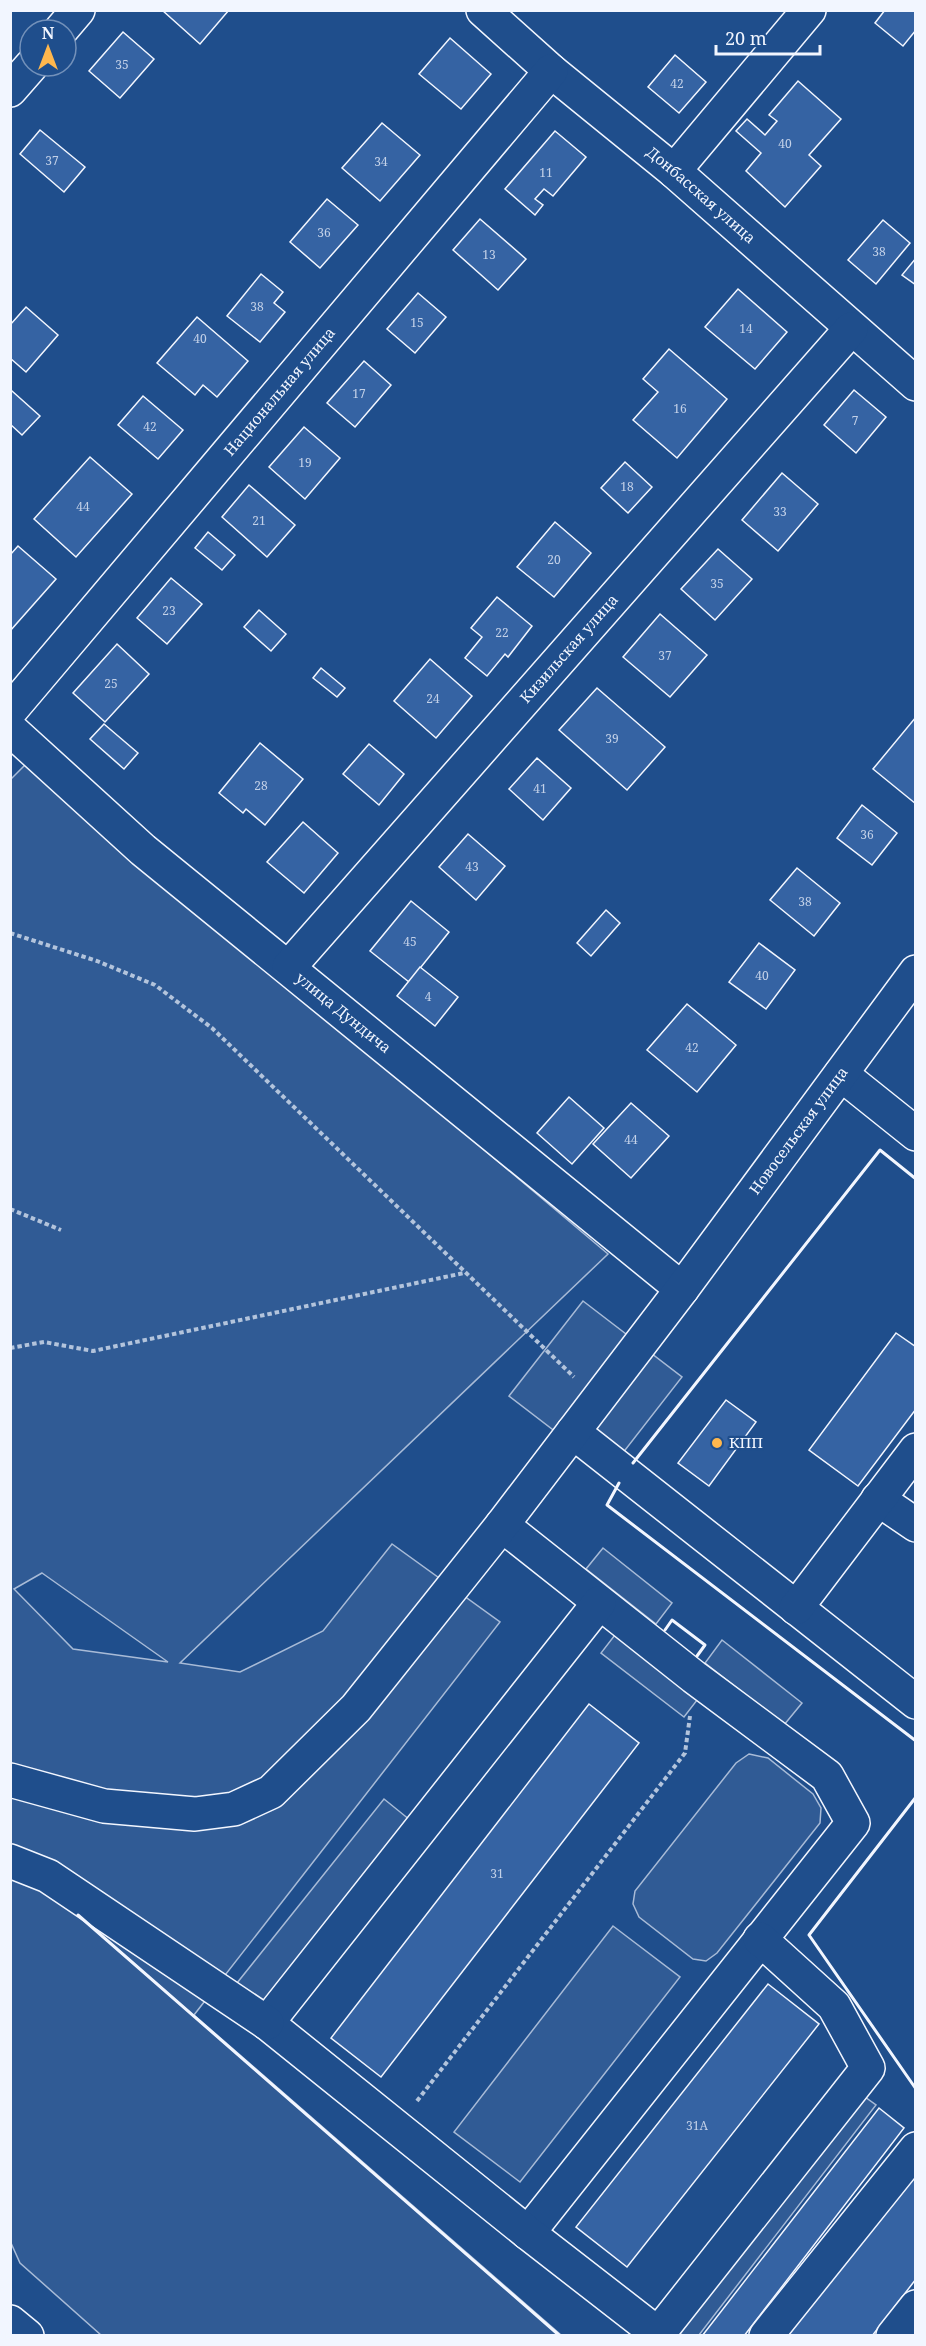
<svg xmlns="http://www.w3.org/2000/svg" width="926" height="2346" font-family="'Noto Serif',serif">
<style>
.built{fill:#305b95;stroke:#a8bbd7;stroke-width:1.5;fill-rule:evenodd}
.building{fill:#3563a3;stroke:#f2f6ff;stroke-width:1.5}
.lines{fill:none;stroke-linecap:round;stroke-linejoin:round}
.minor-casing{stroke:#f2f6ff;stroke-width:36}
.path{stroke:#b3c4dc;stroke-width:4;stroke-dasharray:4.5 3;stroke-linecap:butt}
.minor{stroke:#1f4e8c;stroke-width:33}
.wall{stroke:#f2f6ff;stroke-width:3}
.poi-dot{fill:#ffb74d;stroke:#1f4e8c;stroke-width:2}
.labels{text-anchor:middle;stroke-width:4.5;stroke-linejoin:round;paint-order:stroke}
.number-label{font-size:12px;fill:#c3d1e8}
.street-label{font-size:15px;fill:#f2f6ff;stroke:#1f4e8c}
.poi-label{font-size:15px;fill:#f2f6ff;stroke:#1f4e8c;text-anchor:start}
</style>
<rect width="100%" height="100%" fill="#1f4e8c"/>
<!-- built -->
<g class="built">
<path d="M 26,764 L 608,1254 L 180,1663 L 240,1672 L 323,1631 L 392,1544 L 500,1622 L 194,2015 L 561,2335 L 101,2335 L 20,2263 L 11,2243 L 10,780 ZM 42,1573 L 168,1662 L 73,1649 L 14,1589 Z"/>
<path d="M 583,1301 L 682,1377 L 608,1472 L 509,1396 Z"/>
<path d="M 603,1548 L 672,1603 L 656,1624 L 586,1569 Z"/>
<path d="M 618,1631 L 701,1695 L 684,1717 L 601,1653 Z"/>
<path d="M 722,1640 L 802,1703 L 784,1725 L 705,1663 Z"/>
<path d="M 749,1754 L 768,1758 L 813,1794 L 821,1808 L 820,1823 L 717,1953 L 706,1961 L 693,1959 L 639,1917 L 633,1904 L 635,1891 L 736,1763 Z"/>
<path d="M 384,1799 L 410,1820 L 259,2009 L 233,1988 Z"/>
<path d="M 613,1926 L 680,1977 L 520,2182 L 454,2132 Z"/>
<path d="M 858,2092 L 876,2105 L 699,2335 L 682,2335 L 674,2330 Z"/>
</g>
<!-- building -->
<g class="building">
<path d="M 162,10 L 229,10 L 200,44 Z"/>
<path d="M 885,10 L 916,10 L 916,30 L 903,46 L 875,23 Z"/>
<path d="M 123,32 L 154,59 L 120,98 L 89,71 Z"/>
<path d="M 450,38 L 491,74 L 461,109 L 419,74 Z"/>
<path d="M 675,55 L 706,82 L 679,113 L 648,87 Z"/>
<path d="M 798,81 L 841,119 L 809,155 L 821,166 L 785,207 L 746,171 L 761,153 L 736,131 L 747,119 L 765,135 L 777,121 L 769,115 Z"/>
<path d="M 382,123 L 420,155 L 380,201 L 342,168 Z"/>
<path d="M 40,130 L 85,167 L 64,192 L 20,154 Z"/>
<path d="M 555,131 L 586,157 L 553,196 L 544,189 L 535,199 L 543,205 L 535,215 L 505,189 Z"/>
<path d="M 327,199 L 358,225 L 320,268 L 290,242 Z"/>
<path d="M 480,219 L 526,259 L 498,290 L 453,250 Z"/>
<path d="M 883,220 L 910,243 L 876,284 L 848,260 Z"/>
<path d="M 916,258 L 916,285 L 902,275 Z"/>
<path d="M 261,274 L 283,292 L 274,303 L 285,312 L 260,342 L 227,316 Z"/>
<path d="M 738,289 L 787,332 L 755,369 L 705,327 Z"/>
<path d="M 418,293 L 446,317 L 415,353 L 387,329 Z"/>
<path d="M 26,307 L 58,335 L 26,372 L 10,358 L 10,325 Z"/>
<path d="M 197,317 L 248,361 L 217,397 L 203,385 L 195,395 L 157,363 Z"/>
<path d="M 669,349 L 727,399 L 677,458 L 633,420 L 658,392 L 643,379 Z"/>
<path d="M 364,361 L 391,385 L 355,427 L 327,403 Z"/>
<path d="M 854,390 L 886,417 L 856,453 L 824,425 Z"/>
<path d="M 12,391 L 40,416 L 22,435 L 10,424 L 10,393 Z"/>
<path d="M 143,396 L 183,430 L 158,459 L 118,425 Z"/>
<path d="M 304,427 L 340,458 L 305,499 L 269,467 Z"/>
<path d="M 90,457 L 132,494 L 76,557 L 34,519 Z"/>
<path d="M 625,462 L 652,487 L 628,513 L 601,488 Z"/>
<path d="M 782,473 L 818,504 L 778,551 L 742,520 Z"/>
<path d="M 249,485 L 295,525 L 267,557 L 222,517 Z"/>
<path d="M 555,522 L 591,553 L 554,597 L 517,567 Z"/>
<path d="M 208,532 L 235,555 L 222,570 L 195,548 Z"/>
<path d="M 18,546 L 56,579 L 10,631 L 10,555 Z"/>
<path d="M 718,549 L 752,579 L 715,620 L 681,589 Z"/>
<path d="M 171,578 L 202,604 L 167,644 L 137,618 Z"/>
<path d="M 497,597 L 532,626 L 508,657 L 505,654 L 487,676 L 465,658 L 482,637 L 471,628 Z"/>
<path d="M 259,610 L 286,634 L 271,651 L 244,627 Z"/>
<path d="M 660,614 L 707,655 L 670,697 L 623,657 Z"/>
<path d="M 117,644 L 149,674 L 105,722 L 73,693 Z"/>
<path d="M 430,659 L 472,696 L 436,738 L 394,701 Z"/>
<path d="M 321,668 L 345,688 L 337,697 L 313,678 Z"/>
<path d="M 597,688 L 665,747 L 627,790 L 559,730 Z"/>
<path d="M 916,717 L 916,804 L 873,769 Z"/>
<path d="M 104,724 L 138,753 L 124,769 L 90,739 Z"/>
<path d="M 260,743 L 303,779 L 265,825 L 246,809 L 243,813 L 219,793 Z"/>
<path d="M 369,744 L 404,774 L 379,805 L 343,774 Z"/>
<path d="M 537,758 L 571,788 L 543,820 L 509,789 Z"/>
<path d="M 862,805 L 897,833 L 872,865 L 837,838 Z"/>
<path d="M 303,822 L 338,853 L 304,893 L 267,862 Z"/>
<path d="M 468,834 L 505,866 L 476,900 L 439,867 Z"/>
<path d="M 797,868 L 840,903 L 814,936 L 770,900 Z"/>
<path d="M 411,901 L 449,932 L 409,982 L 370,951 Z"/>
<path d="M 606,910 L 620,923 L 591,956 L 577,943 Z"/>
<path d="M 759,943 L 795,970 L 766,1009 L 729,982 Z"/>
<path d="M 420,967 L 458,997 L 435,1026 L 397,996 Z"/>
<path d="M 687,1004 L 736,1045 L 697,1092 L 647,1050 Z"/>
<path d="M 569,1097 L 604,1128 L 572,1164 L 537,1133 Z"/>
<path d="M 631,1103 L 669,1136 L 631,1178 L 593,1144 Z"/>
<path d="M 896,1333 L 916,1347 L 916,1409 L 858,1486 L 809,1450 Z"/>
<path d="M 726,1400 L 756,1422 L 709,1486 L 678,1463 Z"/>
<path d="M 589,1704 L 639,1743 L 381,2077 L 331,2038 Z"/>
<path d="M 768,1984 L 819,2024 L 627,2267 L 576,2227 Z"/>
<path d="M 879,2108 L 904,2128 L 744,2336 L 702,2336 Z"/>
<path d="M 916,2171 L 916,2279 L 872,2336 L 787,2336 Z"/>
</g>
<g class="lines">
<!-- minor casing -->
<g class="minor-casing">
<g id="minor">
<path id="s1" d="M 483,10 L 551,71 L 674,171 L 916,384"/>
<path d="M 61,30 L 78,10"/>
<path d="M 10,90 L 31,66"/>
<path d="M 674,171 L 809,10"/>
<path id="s2" d="M 10,711 L 551,71"/>
<path id="s3" d="M 10,729 L 143,850 L 682,1289"/>
<path id="s4" d="M 289,967 L 851,329"/>
<path d="M 841,1074 L 916,1134"/>
<path d="M 573,1432 L 916,1702"/>
<path d="M 878,1499 L 916,1525"/>
<path d="M 502,1525 L 694,1677 L 827,1776 L 853,1823 L 528,2233"/>
<path d="M 599,1603 L 267,2023 L 528,2233 L 658,2334 L 868,2068 L 834,2006 L 760,1939"/>
<path d="M 796,1608 L 916,1450"/>
<path id="s5" d="M 10,1780 L 104,1806 L 195,1814 L 234,1809 L 271,1792 L 356,1708 L 502,1525 L 682,1289 L 916,972"/>
<path d="M 10,1861 L 48,1876 L 267,2023"/>
<path d="M 10,2322 L 27,2336"/>
<path d="M 766,2336 L 916,2149"/>
<path d="M 893,2336 L 916,2307"/>
</g>
</g>
<!-- path -->
<g class="path">
<path d="M 10,933 L 97,961 L 155,985 L 212,1028 L 574,1377"/>
<path d="M 10,1209 L 61,1230"/>
<path d="M 10,1348 L 44,1342 L 93,1351 L 464,1273"/>
<path d="M 417,2101 L 685,1753 L 690,1716"/>
</g>
<!-- minor -->
<use href="#minor" class="minor"/>
<!-- wall -->
<g class="wall">
<path d="M 633,1463 L 880,1150 L 916,1179"/>
<path d="M 619,1483 L 607,1505 L 916,1741"/>
<path d="M 665,1630 L 672,1620 L 705,1645 L 697,1656"/>
<path d="M 916,1797 L 809,1935 L 916,2089"/>
<path d="M 78,1915 L 560,2336"/>
</g>
</g>
<!-- markers -->
<circle class="poi-dot" cx="717" cy="1443" r="6"/>
<g class="labels">
<!-- number labels -->
<g class="number-label">
<text x="122" y="69">35</text>
<text x="677" y="88">42</text>
<text x="785" y="148">40</text>
<text x="52" y="165">37</text>
<text x="381" y="166">34</text>
<text x="546" y="177">11</text>
<text x="324" y="237">36</text>
<text x="879" y="256">38</text>
<text x="489" y="259">13</text>
<text x="257" y="311">38</text>
<text x="417" y="327">15</text>
<text x="746" y="333">14</text>
<text x="200" y="343">40</text>
<text x="359" y="398">17</text>
<text x="680" y="413">16</text>
<text x="855" y="425">7</text>
<text x="150" y="431">42</text>
<text x="305" y="467">19</text>
<text x="627" y="491">18</text>
<text x="83" y="511">44</text>
<text x="780" y="516">33</text>
<text x="259" y="525">21</text>
<text x="554" y="564">20</text>
<text x="717" y="588">35</text>
<text x="169" y="615">23</text>
<text x="502" y="637">22</text>
<text x="665" y="660">37</text>
<text x="111" y="688">25</text>
<text x="433" y="703">24</text>
<text x="612" y="743">39</text>
<text x="261" y="790">28</text>
<text x="540" y="793">41</text>
<text x="867" y="839">36</text>
<text x="472" y="871">43</text>
<text x="805" y="906">38</text>
<text x="410" y="946">45</text>
<text x="762" y="980">40</text>
<text x="428" y="1001">4</text>
<text x="692" y="1052">42</text>
<text x="631" y="1144">44</text>
<text x="497" y="1878">31</text>
<text x="697" y="2130">31А</text>
</g>
<!-- street labels -->
<g class="street-label">
<text dy="5" stroke="none"><textPath href="#s1" startOffset="286">Донбасская улица</textPath></text>
<text dy="5" stroke="none"><textPath href="#s2" startOffset="418">Национальная улица</textPath></text>
<text dy="5" stroke="none"><textPath href="#s4" startOffset="424">Кизильская улица</textPath></text>
<text dy="5" stroke="none"><textPath href="#s3" startOffset="438">улица Дундича</textPath></text>
<text dy="5" stroke="none"><textPath href="#s5" startOffset="1116">Новосельская улица</textPath></text>
</g>
<!-- poi labels -->
<g class="poi-label">
<text x="729" y="1448">КПП</text>
</g>
</g>
<!-- border -->
<rect width="926" height="2346" fill="none" stroke="#f2f6ff" stroke-width="24"/>
<!-- north arrow -->
<g transform="translate(48 48)"><circle r="28" fill="#1f4e8c" stroke="#7391ba" stroke-width="1.5"/>
<path d="M0-4.5L10 22L0 15L-10 22Z" fill="#ffb74d"/>
<text y="-9" font-size="16" font-weight="bold" text-anchor="middle" fill="#f2f6ff">N</text>
</g>
<!-- scale -->
<path d="M716 45v9h104v-9" fill="none" stroke="#f2f6ff" stroke-width="3"/>
<text x="725" y="45" font-size="18" fill="#f2f6ff" stroke="#1f4e8c" stroke-width="4.5" paint-order="stroke">20 m</text>
</svg>
